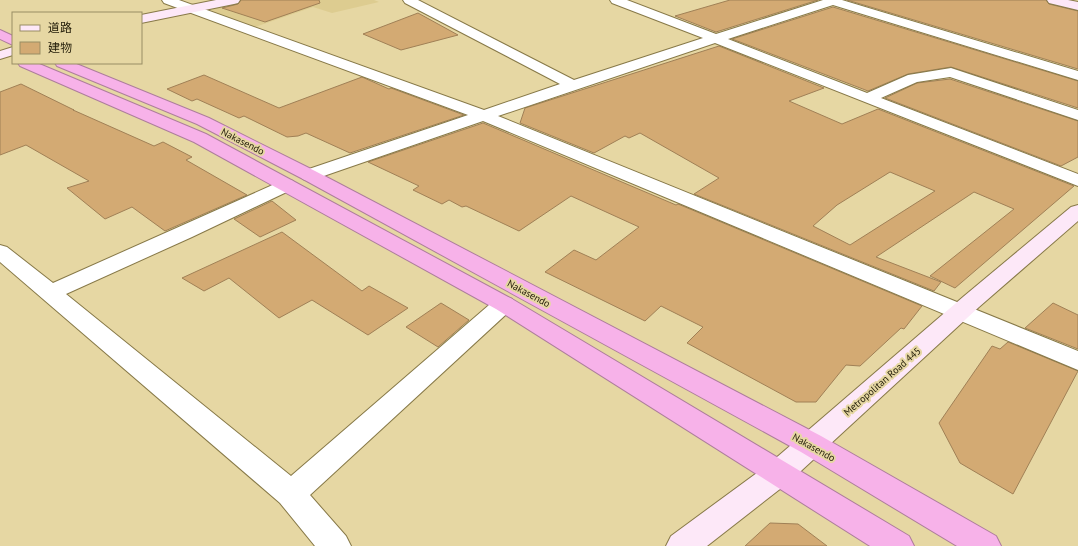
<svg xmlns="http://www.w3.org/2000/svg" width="1078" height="546" font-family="'PT Sans','Noto Sans JP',sans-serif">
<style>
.built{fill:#ddcc90}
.building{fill:#d3aa73;stroke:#a08056;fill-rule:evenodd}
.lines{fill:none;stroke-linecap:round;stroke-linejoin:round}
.street-casing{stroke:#877948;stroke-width:2}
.secondary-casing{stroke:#877948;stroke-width:2}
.highway-casing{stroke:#ad7e9b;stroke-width:2}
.street{fill:#fff;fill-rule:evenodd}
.secondary{fill:#fde8f8;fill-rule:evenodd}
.highway{fill:#f7b2e9;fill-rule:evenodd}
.labels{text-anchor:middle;stroke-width:4;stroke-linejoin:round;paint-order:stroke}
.street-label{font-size:10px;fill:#231d09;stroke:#e6d7a3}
</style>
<rect width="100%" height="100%" fill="#e6d7a3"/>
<!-- built -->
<path class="built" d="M 250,0 L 374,0 L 379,2 L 332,13 L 313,7 L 255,27 L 211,11 L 214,8 Z"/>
<!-- building -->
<g class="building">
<path d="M 241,0 L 319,0 L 320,3 L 265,22 L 222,8 L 238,4 Z"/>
<path d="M 730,0 L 818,0 L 716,32 L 675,16 Z"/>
<path d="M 847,0 L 1046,0 L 1049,4 L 1078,11 L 1078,69 Z"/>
<path d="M 833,7 L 1078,81 L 1078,108 L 951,67 L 908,74 L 868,91 L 732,39 Z"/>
<path d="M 418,13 L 458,35 L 401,50 L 363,34 Z"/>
<path d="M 719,46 L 824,88 L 789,101 L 842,124 L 878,109 L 1074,186 L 955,288 L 930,276 L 1014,209 L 974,192 L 876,257 L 941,282 L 934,291 L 694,194 L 719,178 L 640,133 L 629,138 L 625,136 L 594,153 L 520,123 L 525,108 ZM 890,172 L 935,191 L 850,245 L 813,226 L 837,205 Z"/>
<path d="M 204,75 L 279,108 L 362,77 L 389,89 L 391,88 L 464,115 L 350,153 L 306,133 L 298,136 L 287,137 L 244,116 L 239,118 L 197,99 L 192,101 L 167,89 Z"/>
<path d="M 950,79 L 1078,121 L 1078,157 L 1061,166 L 885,98 L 917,83 Z"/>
<path d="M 21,84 L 74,110 L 73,110 L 154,146 L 163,142 L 192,157 L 186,160 L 247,195 L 165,231 L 132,207 L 105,219 L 67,188 L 89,181 L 26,145 L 0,155 L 0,92 Z"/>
<path d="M 483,123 L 676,205 L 678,204 L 922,306 L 904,329 L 901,328 L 860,366 L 846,365 L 816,402 L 796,402 L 687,343 L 703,327 L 661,306 L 645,321 L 545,272 L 574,250 L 596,260 L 639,227 L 571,196 L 519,231 L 466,206 L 462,207 L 449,200 L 442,204 L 413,190 L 419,186 L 368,162 Z"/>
<path d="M 272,201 L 296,220 L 260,237 L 234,219 Z"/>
<path d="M 282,232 L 362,291 L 369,286 L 408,308 L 368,335 L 312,300 L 279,318 L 229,278 L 204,291 L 182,278 Z"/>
<path d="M 441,303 L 469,320 L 438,347 L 406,327 Z"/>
<path d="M 1053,303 L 1078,315 L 1078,349 L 1025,328 Z"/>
<path d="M 1008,342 L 1078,371 L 1013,494 L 960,463 L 939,423 L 992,346 L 1000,349 Z"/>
<path d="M 770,523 L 798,524 L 827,546 L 745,546 Z"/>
</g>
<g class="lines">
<!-- street casing -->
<g class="street-casing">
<g id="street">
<path d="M 162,0 L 179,0 L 484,110 L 560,84 L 405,3 L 403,0 L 418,0 L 574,80 L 703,38 L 612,3 L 610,0 L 627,0 L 716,34 L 823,0 L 842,0 L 1078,71 L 1078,80 L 833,5 L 728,39 L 867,93 L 908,75 L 951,68 L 1078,110 L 1078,120 L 950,77 L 917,82 L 881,98 L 1078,174 L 1078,186 L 715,43 L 498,116 L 1078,351 L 1078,370 L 483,121 L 315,179 L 309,181 L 303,179 L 300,175 L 303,171 L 468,115 L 164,3 Z"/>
<path d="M 286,179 L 293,181 L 295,185 L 293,189 L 192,237 L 66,294 L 291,476 L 496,299 L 504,296 L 512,299 L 516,304 L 512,309 L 310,495 L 346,536 L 351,546 L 315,546 L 280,503 L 0,262 L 0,245 L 7,247 L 53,283 Z"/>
</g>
</g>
<!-- secondary casing -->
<g class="secondary-casing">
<g id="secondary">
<path d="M 216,0 L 240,0 L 238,3 L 234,4 L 141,23 L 141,15 Z"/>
<path d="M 1047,0 L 1068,0 L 1078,2 L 1078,10 L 1049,3 Z"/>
<path d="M 13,47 L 13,55 L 0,59 L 0,51 Z"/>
<path d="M 1078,205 L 1078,221 L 979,307 L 789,482 L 707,546 L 666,546 L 671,536 L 769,464 L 963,297 L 1071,207 Z"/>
</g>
</g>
<!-- highway casing -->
<g class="highway-casing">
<g id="highway">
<path d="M 0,30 L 13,36 L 13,45 L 0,39 Z"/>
<path d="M 18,63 L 37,63 L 206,134 L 512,299 L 909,536 L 914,546 L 870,546 L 496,309 L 194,142 L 20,66 Z"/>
<path d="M 55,63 L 74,63 L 209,118 L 315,171 L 821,436 L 996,536 L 1001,546 L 957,546 L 801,452 L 303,179 L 197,124 L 57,66 Z"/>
</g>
</g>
<!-- street -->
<use href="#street" class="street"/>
<!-- secondary -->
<use href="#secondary" class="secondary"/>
<!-- highway -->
<use href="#highway" class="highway"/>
</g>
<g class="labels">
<!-- street labels -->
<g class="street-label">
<text transform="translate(243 141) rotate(27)" y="4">Nakasendo</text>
<text transform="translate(529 293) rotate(28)" y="4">Nakasendo</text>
<text transform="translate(882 381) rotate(-41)" y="4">Metropolitan Road 445</text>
<text transform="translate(814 447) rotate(29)" y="4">Nakasendo</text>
</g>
</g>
<!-- legend -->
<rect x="12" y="12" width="130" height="52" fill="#e6d7a3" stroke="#988d65"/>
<rect x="20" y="25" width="20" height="6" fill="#fde8f8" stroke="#988d65"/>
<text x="48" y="32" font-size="12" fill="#231d09">道路</text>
<rect x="20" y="42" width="20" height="12" fill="#d3aa73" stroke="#988d65"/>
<text x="48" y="52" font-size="12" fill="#231d09">建物</text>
</svg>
